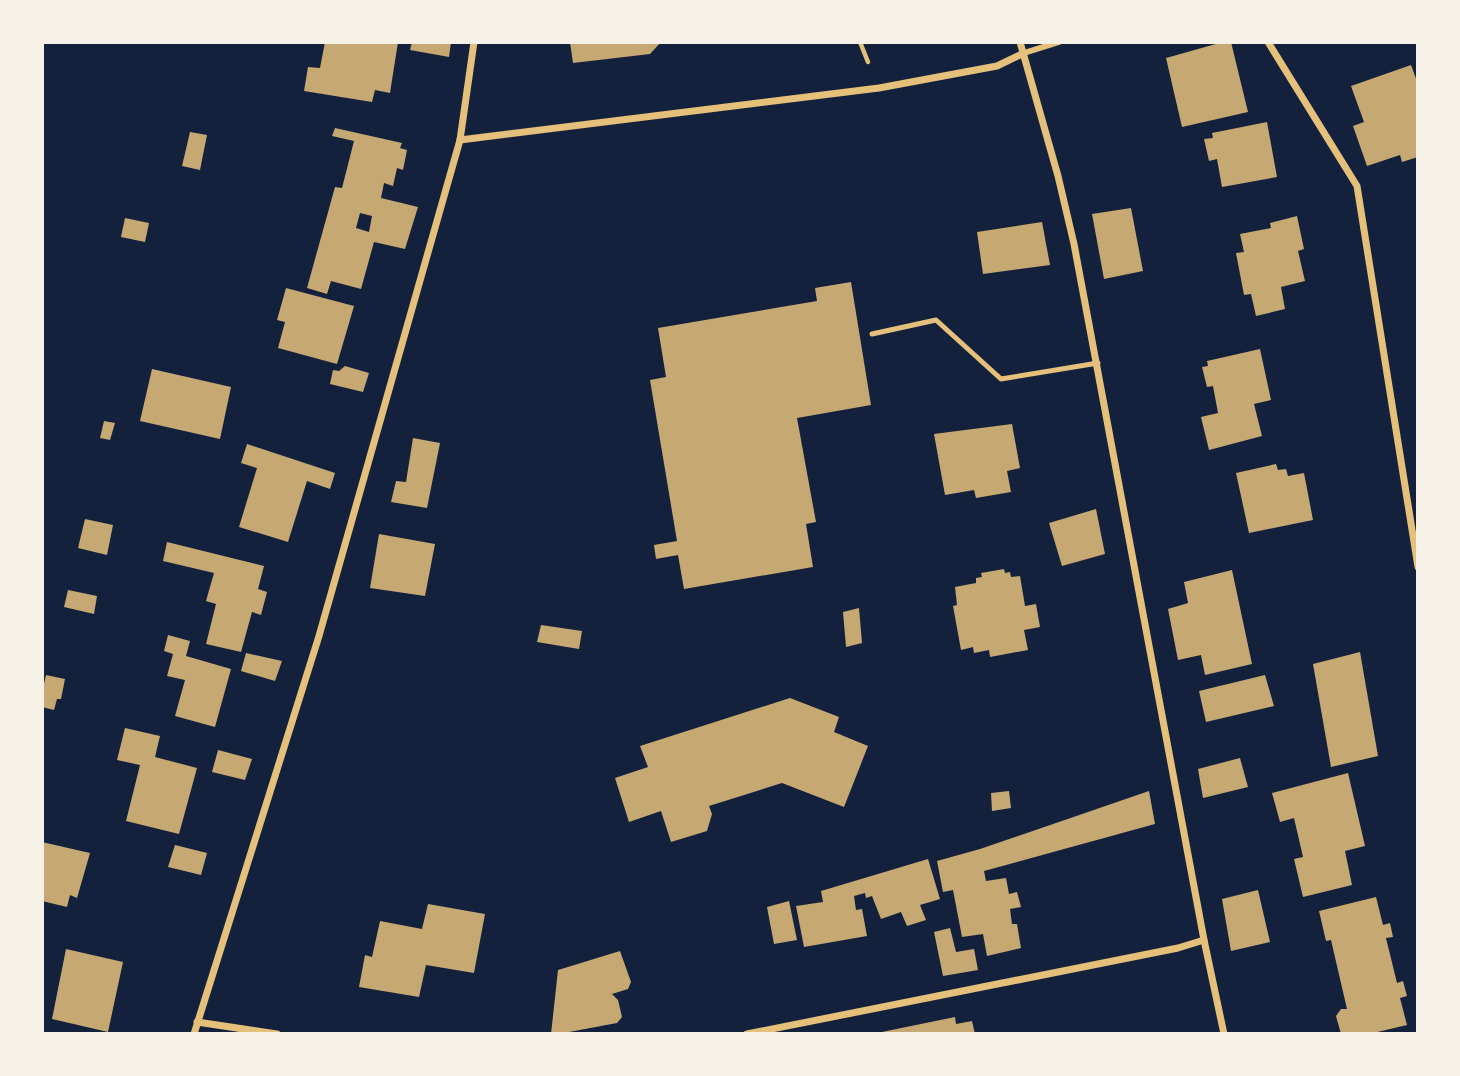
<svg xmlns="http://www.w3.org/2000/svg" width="1460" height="1076" font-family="Raleway,sans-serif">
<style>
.building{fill:#c6a872;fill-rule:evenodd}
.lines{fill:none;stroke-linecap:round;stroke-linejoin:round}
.path{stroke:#e5c07b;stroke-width:4.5}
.service{stroke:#e5c07b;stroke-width:5}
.pedestrian{stroke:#e5c07b;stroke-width:6}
.minor{stroke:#e5c07b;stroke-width:7}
</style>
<rect width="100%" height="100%" fill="#14213d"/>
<!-- building -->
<g class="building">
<path d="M 325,42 L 398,42 L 390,93 L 375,90 L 372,102 L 304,91 L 308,67 L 320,68 Z"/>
<path d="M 412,42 L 451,42 L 449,57 L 410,50 Z"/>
<path d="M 570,42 L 661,42 L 650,54 L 573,63 Z"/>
<path d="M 1223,42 L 1231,42 L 1248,112 L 1182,127 L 1166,58 Z"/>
<path d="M 1411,65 L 1418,84 L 1418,157 L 1402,162 L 1400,155 L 1367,166 L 1353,126 L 1364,122 L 1351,86 Z"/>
<path d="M 1267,122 L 1277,177 L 1222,187 L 1217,159 L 1209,161 L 1204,139 L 1213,138 L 1212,133 Z"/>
<path d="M 335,128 L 402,143 L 400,148 L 407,150 L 403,170 L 397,168 L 393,186 L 384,183 L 381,198 L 418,207 L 405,249 L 374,242 L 361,289 L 331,281 L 327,294 L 307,288 L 335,187 L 342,188 L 354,141 L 332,136 ZM 360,213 L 372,216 L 369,232 L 356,228 Z"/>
<path d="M 190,132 L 207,135 L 200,170 L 182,166 Z"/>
<path d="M 1131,208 L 1143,271 L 1104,279 L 1092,214 Z"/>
<path d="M 1297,216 L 1304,249 L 1298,251 L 1305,281 L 1281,287 L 1285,309 L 1256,316 L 1251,294 L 1244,295 L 1236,253 L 1244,252 L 1240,234 L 1271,228 L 1270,223 Z"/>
<path d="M 125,218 L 149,223 L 145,242 L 121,237 Z"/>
<path d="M 1042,222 L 1050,265 L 983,274 L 977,232 Z"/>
<path d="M 851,282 L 871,405 L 797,418 L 816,522 L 806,524 L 813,567 L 684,589 L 678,555 L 656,559 L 654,545 L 677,541 L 650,380 L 666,377 L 658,328 L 817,301 L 815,288 Z"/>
<path d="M 286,288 L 354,306 L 337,364 L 278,348 L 285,322 L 277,320 Z"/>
<path d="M 1260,349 L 1271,400 L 1254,404 L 1262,436 L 1209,450 L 1201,417 L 1218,413 L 1213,386 L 1207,387 L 1202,367 L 1208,366 L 1207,361 Z"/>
<path d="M 345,366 L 369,373 L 363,392 L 330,384 L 333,370 L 339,371 Z"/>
<path d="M 152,369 L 231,387 L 220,439 L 140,421 Z"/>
<path d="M 104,421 L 115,423 L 110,440 L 100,438 Z"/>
<path d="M 1012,424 L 1020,468 L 1007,471 L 1011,492 L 976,498 L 974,490 L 945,495 L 934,434 Z"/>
<path d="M 413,438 L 440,443 L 427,508 L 391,502 L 396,481 L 406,482 Z"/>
<path d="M 247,444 L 335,473 L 330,489 L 307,481 L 288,542 L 239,527 L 257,468 L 241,463 Z"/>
<path d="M 1276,464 L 1278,470 L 1286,469 L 1288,476 L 1304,473 L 1313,520 L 1249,533 L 1236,473 Z"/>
<path d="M 1096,509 L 1105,554 L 1062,566 L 1049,523 Z"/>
<path d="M 85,519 L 113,525 L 107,555 L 78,548 Z"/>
<path d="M 379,534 L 435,544 L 425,596 L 370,588 Z"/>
<path d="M 167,542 L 264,566 L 258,589 L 267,592 L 261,615 L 252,612 L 241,652 L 206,644 L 216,604 L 206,601 L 214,573 L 163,561 Z"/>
<path d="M 1004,569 L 1005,573 L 1010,572 L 1011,577 L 1020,576 L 1025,606 L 1036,604 L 1040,627 L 1024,630 L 1028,650 L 990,657 L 989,650 L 974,653 L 973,647 L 961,650 L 953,606 L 957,605 L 955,587 L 976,583 L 976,578 L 982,577 L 981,573 Z"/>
<path d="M 1232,570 L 1252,664 L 1205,675 L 1201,655 L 1178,660 L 1168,609 L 1188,603 L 1184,582 Z"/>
<path d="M 68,590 L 97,596 L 94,614 L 64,607 Z"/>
<path d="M 859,608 L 862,643 L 846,647 L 843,612 Z"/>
<path d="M 541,625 L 582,631 L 579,649 L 537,642 Z"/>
<path d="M 168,635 L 190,641 L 186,656 L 231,669 L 215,727 L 175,716 L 185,680 L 167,676 L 173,654 L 164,651 Z"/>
<path d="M 1360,652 L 1378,756 L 1331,767 L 1313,664 Z"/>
<path d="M 246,653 L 282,661 L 275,681 L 241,671 Z"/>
<path d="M 46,675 L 65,679 L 61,699 L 57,699 L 54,710 L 42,707 L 42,692 Z"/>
<path d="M 1265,675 L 1274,706 L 1206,722 L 1199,691 Z"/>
<path d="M 790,698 L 839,717 L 834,732 L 868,746 L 844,807 L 782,783 L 709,806 L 712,814 L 707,831 L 671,842 L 661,811 L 629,822 L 615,778 L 648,767 L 640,746 Z"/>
<path d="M 125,728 L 160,736 L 155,757 L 197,768 L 179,834 L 126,821 L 140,765 L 117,760 Z"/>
<path d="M 218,750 L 252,759 L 245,780 L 212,772 Z"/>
<path d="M 1240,758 L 1248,787 L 1203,798 L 1198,769 Z"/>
<path d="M 1348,773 L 1365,846 L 1345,851 L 1352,885 L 1303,897 L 1294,859 L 1303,857 L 1294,818 L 1280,822 L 1272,793 Z"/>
<path d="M 1009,791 L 1011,808 L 992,811 L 991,793 Z"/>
<path d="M 1149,791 L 1155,824 L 984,871 L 986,881 L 1006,878 L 1009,894 L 1017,892 L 1021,907 L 1010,909 L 1012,924 L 1017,924 L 1021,948 L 987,956 L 983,934 L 962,937 L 953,890 L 943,892 L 937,861 L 980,849 Z"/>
<path d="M 42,842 L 90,853 L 77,898 L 70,895 L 67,907 L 42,901 Z"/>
<path d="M 175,845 L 207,853 L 201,875 L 168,867 Z"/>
<path d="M 928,859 L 940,899 L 920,905 L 926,920 L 907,926 L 901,912 L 881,919 L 872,896 L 866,898 L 865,893 L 854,896 L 856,910 L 862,909 L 867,936 L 804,947 L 796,906 L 823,902 L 821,891 Z"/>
<path d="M 1258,890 L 1270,942 L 1231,951 L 1222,899 Z"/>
<path d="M 1376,897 L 1383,925 L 1390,923 L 1393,937 L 1386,938 L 1397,983 L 1403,981 L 1407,996 L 1400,998 L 1407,1025 L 1369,1034 L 1341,1034 L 1336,1016 L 1341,1009 L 1347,1009 L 1331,940 L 1326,941 L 1319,911 Z"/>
<path d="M 789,901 L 797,940 L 774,944 L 767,907 Z"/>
<path d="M 428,904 L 485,914 L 474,973 L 426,965 L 419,997 L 359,987 L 365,955 L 372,957 L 380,921 L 422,929 Z"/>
<path d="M 950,928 L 956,952 L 974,949 L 978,970 L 943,976 L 934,932 Z"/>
<path d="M 66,949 L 123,962 L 108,1032 L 52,1019 Z"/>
<path d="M 620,951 L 631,982 L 628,989 L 612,994 L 618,1000 L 622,1017 L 617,1023 L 569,1032 L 569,1034 L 551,1034 L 558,970 Z"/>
<path d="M 955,1017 L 956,1024 L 972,1021 L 975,1034 L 872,1034 Z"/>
</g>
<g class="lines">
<!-- path -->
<path class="path" d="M 860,42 L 868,62"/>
<!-- service -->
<path class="service" d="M 872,334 L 936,320 L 1001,379 L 1098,363"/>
<!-- pedestrian -->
<path class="pedestrian" d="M 1024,53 L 1059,42"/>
<!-- minor -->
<g class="minor">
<path d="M 1020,42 L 1058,176 L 1074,244 L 1204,940 L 1224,1034"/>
<path d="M 1268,42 L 1357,186 L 1418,567"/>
<path d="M 460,140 L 879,88 L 997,66 L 1024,53"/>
<path d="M 197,1022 L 277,1034"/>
<path d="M 194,1034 L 319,636 L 460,140 L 474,42"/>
<path d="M 747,1034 L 1178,948 L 1204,940"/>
</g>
</g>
<!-- border -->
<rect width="1460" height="1076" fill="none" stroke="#f6f1e7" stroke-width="88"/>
</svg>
